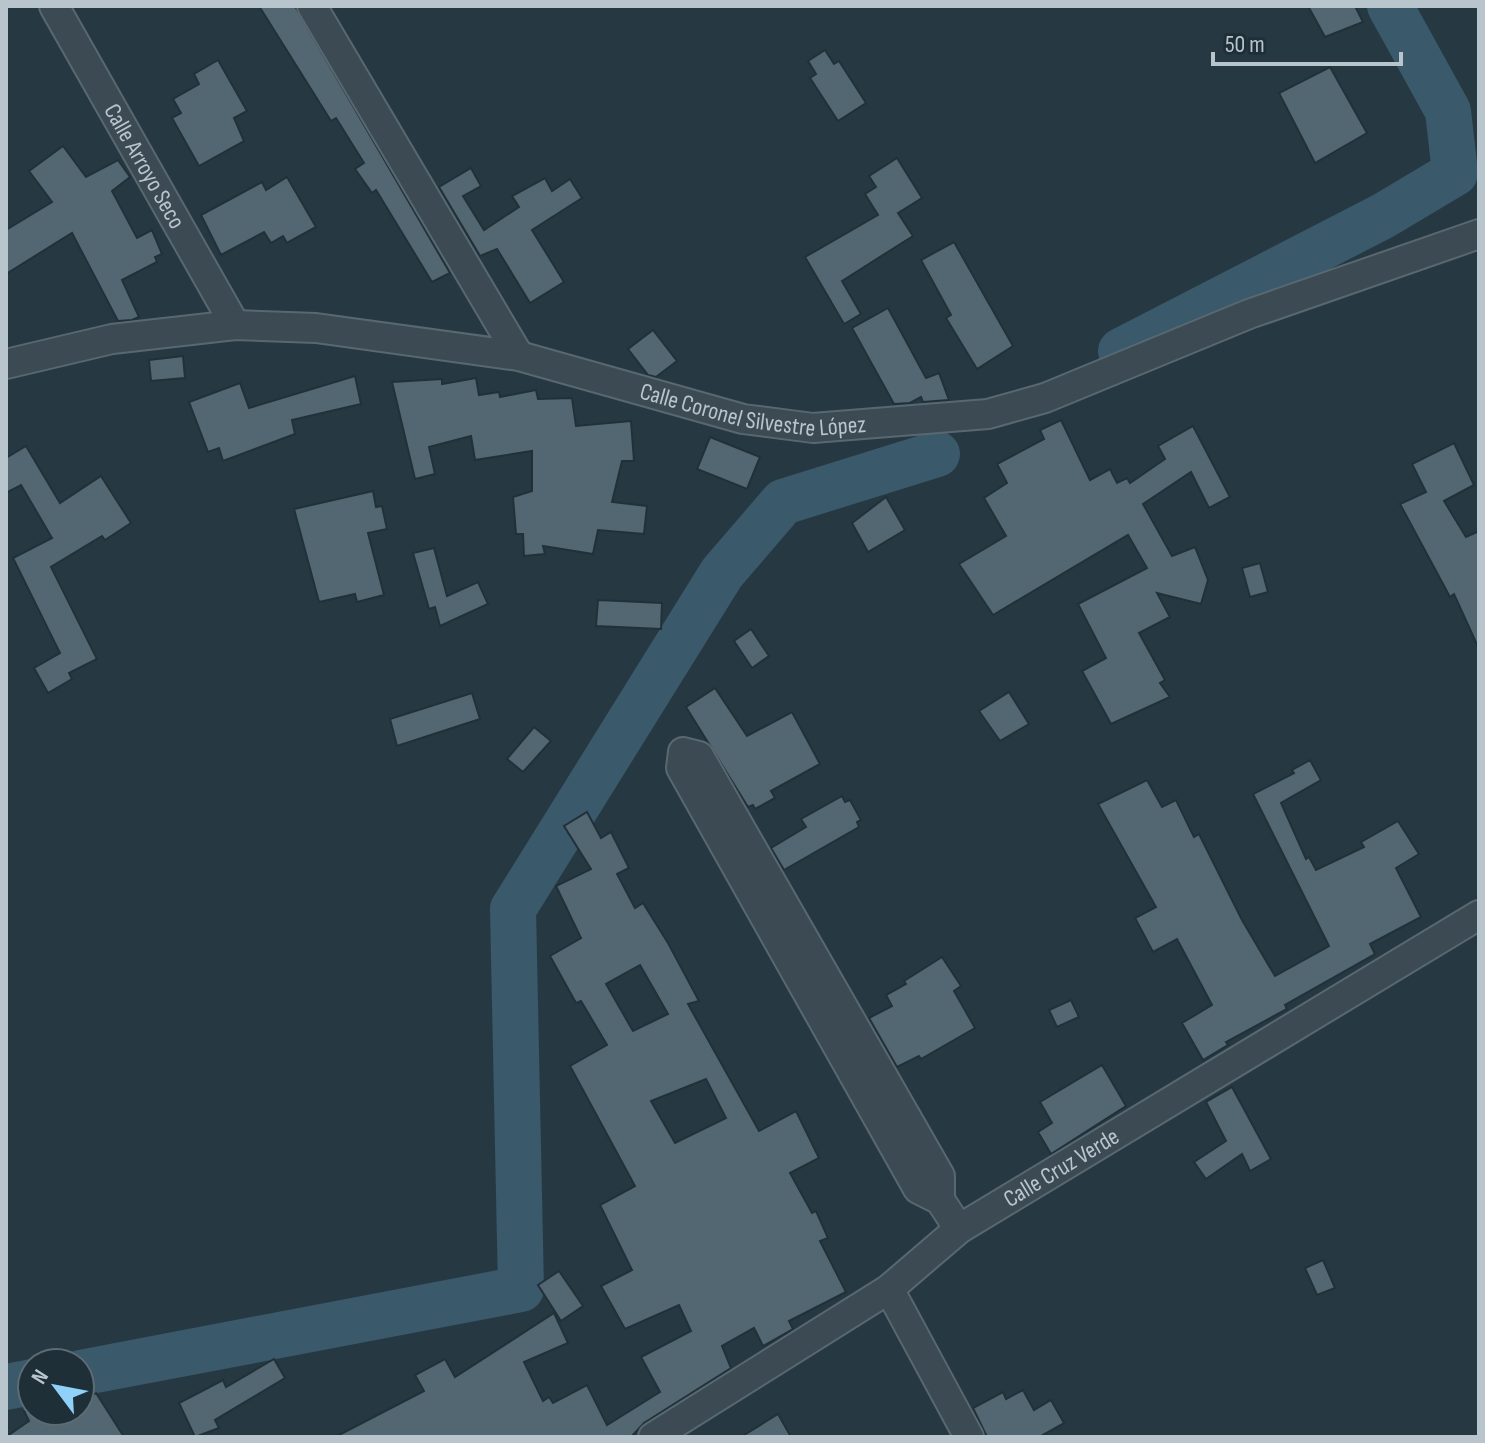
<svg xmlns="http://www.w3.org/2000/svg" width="1485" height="1443" font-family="'Sofia Sans Condensed',sans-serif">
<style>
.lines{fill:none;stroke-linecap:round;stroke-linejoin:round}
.river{stroke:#3a596a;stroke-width:46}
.building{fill:#526771;stroke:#21313a;stroke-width:2;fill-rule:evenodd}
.minor-casing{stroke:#596870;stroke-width:32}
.minor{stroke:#3b4a53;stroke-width:28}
.labels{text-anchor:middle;stroke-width:6;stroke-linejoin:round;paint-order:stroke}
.street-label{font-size:24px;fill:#b8c5cd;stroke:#1f2f38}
</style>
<rect width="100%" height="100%" fill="#263943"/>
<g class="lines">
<!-- river -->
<g class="river">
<path d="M 1121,351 L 1383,216 L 1455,173 L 1448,111 L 1390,6"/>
<path d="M 80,1373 L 521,1289 L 513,909 L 722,573 L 783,502 L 937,454"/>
<path d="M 6,1387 L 32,1382"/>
</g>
</g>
<!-- building -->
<g class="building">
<path d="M 259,6 L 295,6 L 450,273 L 432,282 L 376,190 L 372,193 L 355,169 L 364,163 L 336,118 L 331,121 Z"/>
<path d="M 1308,6 L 1355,6 L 1363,22 L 1325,37 Z"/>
<path d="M 825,50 L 834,64 L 839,61 L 866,103 L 838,121 L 810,78 L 816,74 L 808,61 Z"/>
<path d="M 218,60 L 247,111 L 234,118 L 244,141 L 199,166 L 172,118 L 181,113 L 173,99 L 199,84 L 194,74 Z"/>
<path d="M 1330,67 L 1367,133 L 1315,163 L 1279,93 Z"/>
<path d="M 63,146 L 86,177 L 118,160 L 130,177 L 112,191 L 137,238 L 152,230 L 162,254 L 155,257 L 157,262 L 122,280 L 139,317 L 132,320 L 118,321 L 72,233 L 6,274 L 6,230 L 52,202 L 29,171 Z"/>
<path d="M 897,158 L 922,198 L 898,213 L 913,236 L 842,281 L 861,314 L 844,324 L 805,257 L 878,215 L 865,194 L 876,187 L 869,176 Z"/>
<path d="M 471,168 L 481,186 L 463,196 L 484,230 L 519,207 L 512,196 L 545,178 L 552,191 L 570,179 L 582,198 L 532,230 L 564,282 L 530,303 L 497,249 L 480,256 L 439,187 Z"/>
<path d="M 287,177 L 316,227 L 287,243 L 283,236 L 271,243 L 264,232 L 221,255 L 201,215 L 262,182 L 266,190 Z"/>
<path d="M 954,242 L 1013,346 L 977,369 L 946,318 L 951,315 L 921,260 Z"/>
<path d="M 888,308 L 926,378 L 939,373 L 949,400 L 923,402 L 921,397 L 910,403 L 894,404 L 852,328 Z"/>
<path d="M 653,330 L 677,361 L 656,377 L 648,375 L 628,349 Z"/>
<path d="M 183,356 L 185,378 L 151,381 L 149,360 Z"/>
<path d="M 355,376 L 361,404 L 292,420 L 295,434 L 223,461 L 219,448 L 208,452 L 189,402 L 240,383 L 249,408 Z"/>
<path d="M 476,378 L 479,395 L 499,392 L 500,397 L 536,390 L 538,399 L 572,398 L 576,426 L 631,421 L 634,461 L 622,461 L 612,502 L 647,506 L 644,534 L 598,530 L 593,554 L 543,546 L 545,554 L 524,556 L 523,534 L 516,534 L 513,497 L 532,491 L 532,451 L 475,460 L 471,436 L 429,447 L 435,474 L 415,479 L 392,382 L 442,379 L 442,384 Z"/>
<path d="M 1061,420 L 1090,480 L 1110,469 L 1117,483 L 1127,478 L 1130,483 L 1165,459 L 1158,446 L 1193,426 L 1230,497 L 1209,508 L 1191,472 L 1143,504 L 1172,556 L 1195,547 L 1208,580 L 1201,604 L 1157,593 L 1170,617 L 1139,633 L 1165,680 L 1160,683 L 1170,697 L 1111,724 L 1082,671 L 1106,658 L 1078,604 L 1147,568 L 1128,535 L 993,615 L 959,564 L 1006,536 L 984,498 L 1007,483 L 997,464 L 1044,439 L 1040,430 Z"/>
<path d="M 710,437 L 760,457 L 747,489 L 697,469 Z"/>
<path d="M 1454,443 L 1474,485 L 1444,501 L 1466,537 L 1479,531 L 1479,649 L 1454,594 L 1450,597 L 1400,504 L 1426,492 L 1412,464 Z"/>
<path d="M 26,446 L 60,503 L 101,476 L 131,523 L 105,540 L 102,536 L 51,567 L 97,659 L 69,673 L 72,679 L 48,693 L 34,668 L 60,653 L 13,558 L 52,538 L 21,485 L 6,493 L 6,458 Z"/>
<path d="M 373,491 L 376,507 L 382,506 L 387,529 L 368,533 L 384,595 L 357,602 L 355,594 L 319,602 L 294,509 Z"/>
<path d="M 886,497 L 905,530 L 868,552 L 852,523 Z"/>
<path d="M 434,548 L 447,596 L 478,582 L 488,604 L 440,626 L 435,607 L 429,609 L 413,553 Z"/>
<path d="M 1260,563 L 1268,592 L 1250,597 L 1242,568 Z"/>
<path d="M 598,600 L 662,603 L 661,629 L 596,626 Z"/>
<path d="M 751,629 L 769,656 L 752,668 L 734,641 Z"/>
<path d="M 715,688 L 747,736 L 792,712 L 820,764 L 771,791 L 775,798 L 755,809 L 753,805 L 748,807 L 686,707 Z"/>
<path d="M 1009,692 L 1029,724 L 1000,741 L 979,711 Z"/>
<path d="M 472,693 L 480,719 L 397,746 L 390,719 Z"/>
<path d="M 534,727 L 551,741 L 523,772 L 507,759 Z"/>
<path d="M 1310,760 L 1321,780 L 1281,803 L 1306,859 L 1309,857 L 1316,870 L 1364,847 L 1361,842 L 1398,821 L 1419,854 L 1396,868 L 1421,917 L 1370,944 L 1375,954 L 1285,1005 L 1287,1009 L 1226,1042 L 1228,1045 L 1203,1060 L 1182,1023 L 1212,1005 L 1177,939 L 1153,952 L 1135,918 L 1156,907 L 1098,804 L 1147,780 L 1162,807 L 1176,800 L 1194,837 L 1199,834 L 1242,920 L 1275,976 L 1329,946 L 1253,794 L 1294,773 L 1292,770 Z"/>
<path d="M 842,796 L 845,802 L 850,800 L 861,820 L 857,822 L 859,827 L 784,870 L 771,848 L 806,827 L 801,819 Z"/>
<path d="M 587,812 L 601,838 L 611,832 L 629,868 L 617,874 L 635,908 L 643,903 L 668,943 L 699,1001 L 688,1004 L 759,1131 L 796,1111 L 819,1158 L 790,1173 L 812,1213 L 816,1211 L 828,1238 L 820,1241 L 846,1292 L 789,1321 L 793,1329 L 763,1346 L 754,1328 L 722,1346 L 731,1368 L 644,1423 L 631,1437 L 335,1437 L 424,1391 L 415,1375 L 445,1359 L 455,1377 L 554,1313 L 568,1343 L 524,1362 L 543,1401 L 549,1397 L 553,1403 L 587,1385 L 607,1425 L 660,1392 L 641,1357 L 691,1331 L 679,1305 L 625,1329 L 601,1286 L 632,1270 L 600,1205 L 635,1186 L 570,1066 L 607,1045 L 581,1001 L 576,1003 L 550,956 L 581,938 L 556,886 L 591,869 L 564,826 ZM 640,965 L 668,1014 L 633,1031 L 606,984 ZM 706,1079 L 726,1118 L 675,1143 L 651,1101 Z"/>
<path d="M 942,957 L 961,986 L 954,991 L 975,1028 L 921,1059 L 919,1056 L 897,1067 L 869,1018 L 892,1006 L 886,995 L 906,984 L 904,981 Z"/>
<path d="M 1071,1000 L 1079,1017 L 1057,1027 L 1049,1010 Z"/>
<path d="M 1102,1065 L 1126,1106 L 1051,1154 L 1038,1132 L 1052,1123 L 1040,1102 Z"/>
<path d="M 1232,1087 L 1271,1159 L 1250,1171 L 1242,1154 L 1206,1179 L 1194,1162 L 1226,1141 L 1206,1102 Z"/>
<path d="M 1323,1260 L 1335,1288 L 1317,1295 L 1305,1268 Z"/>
<path d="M 559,1271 L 583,1306 L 561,1321 L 538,1285 Z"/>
<path d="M 274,1359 L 285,1378 L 215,1420 L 219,1428 L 195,1437 L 179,1403 L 223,1380 L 226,1387 Z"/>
<path d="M 1023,1390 L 1034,1410 L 1051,1400 L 1064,1423 L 1039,1437 L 987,1437 L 973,1408 L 1003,1392 L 1006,1399 Z"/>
<path d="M 96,1393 L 124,1437 L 6,1437 L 29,1421 L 24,1411 L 80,1411 L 80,1403 Z"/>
<path d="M 778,1414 L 791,1437 L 741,1437 Z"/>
</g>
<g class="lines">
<!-- minor casing -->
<g class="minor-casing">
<g id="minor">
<path id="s1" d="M 54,6 L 235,325"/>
<path d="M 312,6 L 519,356"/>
<path id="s2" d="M 6,364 L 112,339 L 235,325 L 316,328 L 519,356 L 743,419 L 813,428 L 988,414 L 1045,398 L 1249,314 L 1479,234"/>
<path d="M 940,1200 L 918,1189 L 681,768 L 683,752 L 699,756 L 940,1176 L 940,1200 L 959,1229"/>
<path d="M 889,1289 L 969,1437"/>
<path id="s3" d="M 653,1437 L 889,1289 L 959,1229 L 1479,915"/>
</g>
</g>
<!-- minor -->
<use href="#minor" class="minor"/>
</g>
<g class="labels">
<!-- street labels -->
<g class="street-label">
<text dy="8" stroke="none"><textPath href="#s1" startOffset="184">Calle Arroyo Seco</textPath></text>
<text dy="8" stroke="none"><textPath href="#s2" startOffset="760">Calle Coronel Silvestre López</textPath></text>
<text dy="8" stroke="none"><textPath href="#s3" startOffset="490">Calle Cruz Verde</textPath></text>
</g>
</g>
<!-- border -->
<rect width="1485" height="1443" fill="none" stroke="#b8c5cd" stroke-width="16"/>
<!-- north arrow -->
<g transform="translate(56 1387) rotate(302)"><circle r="38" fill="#1f2f38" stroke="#5c6b74" stroke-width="2"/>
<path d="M0-6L14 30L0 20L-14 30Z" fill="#90d1fa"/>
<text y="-12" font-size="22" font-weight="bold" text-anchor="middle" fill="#b8c5cd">N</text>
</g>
<!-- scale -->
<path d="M1213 52v12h188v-12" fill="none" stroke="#b8c5cd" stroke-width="4"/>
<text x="1225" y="52" font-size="24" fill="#b8c5cd" stroke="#1f2f38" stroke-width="6" paint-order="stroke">50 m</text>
</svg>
